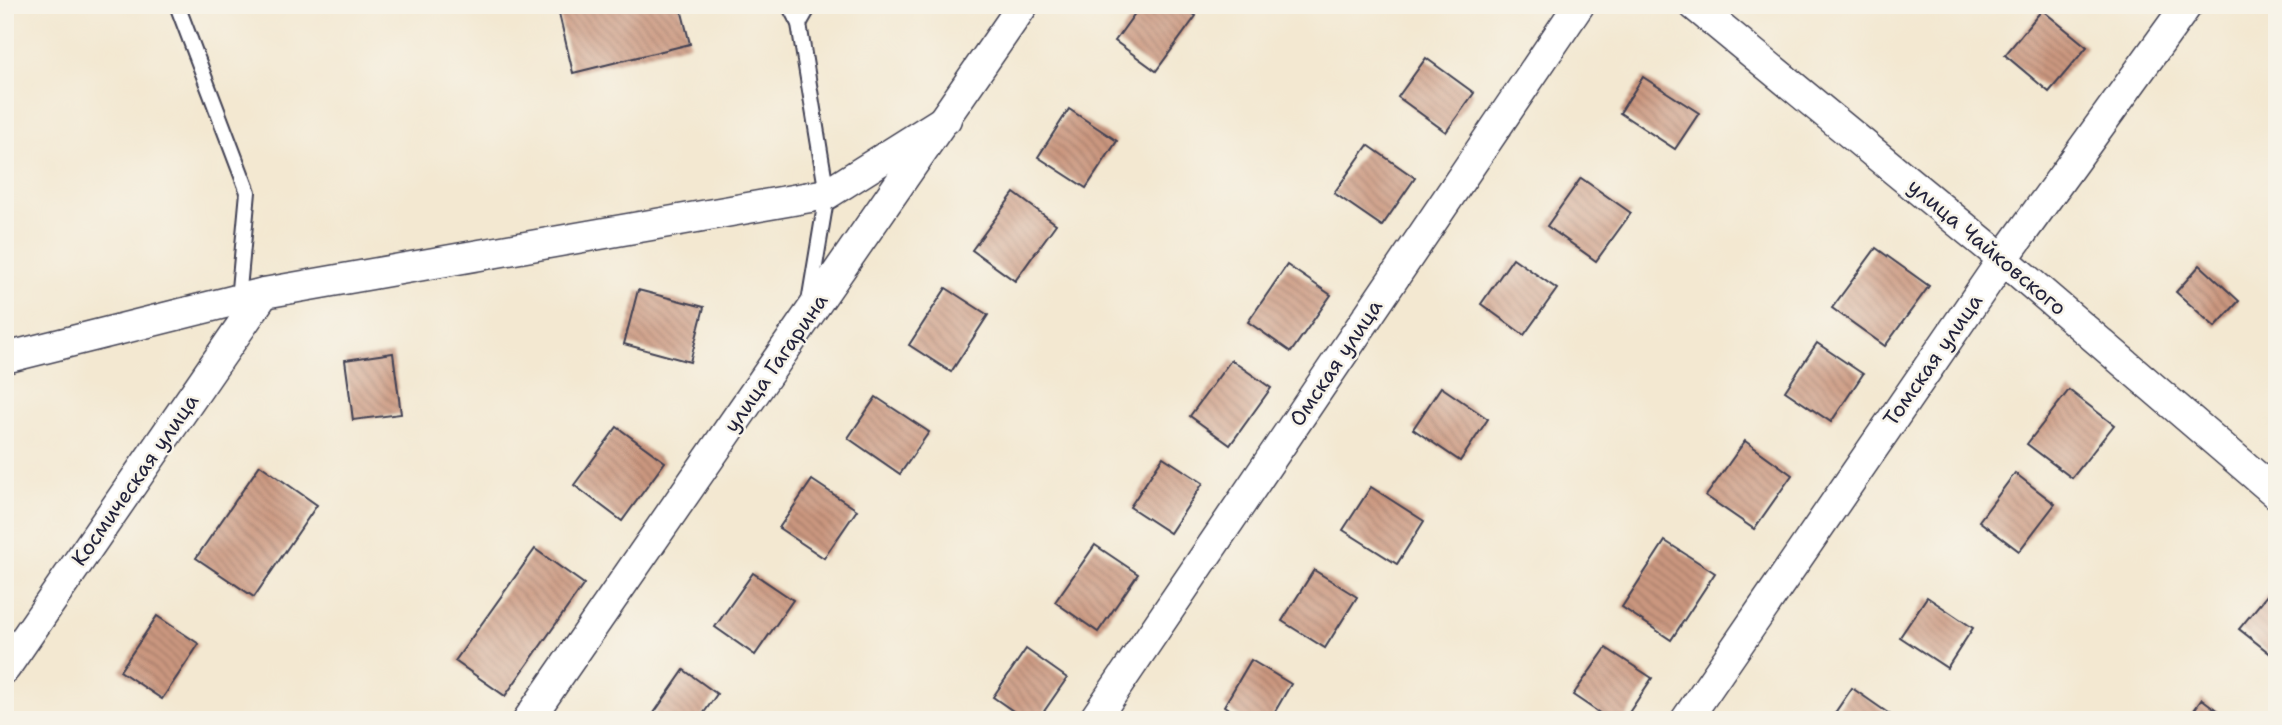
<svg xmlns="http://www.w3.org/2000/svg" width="2282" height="725" font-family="'Shantell Sans',sans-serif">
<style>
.building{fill:url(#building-back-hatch)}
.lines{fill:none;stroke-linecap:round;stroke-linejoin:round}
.lane-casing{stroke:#414052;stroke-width:18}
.street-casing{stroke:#414052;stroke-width:33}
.lane{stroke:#fff;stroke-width:14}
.street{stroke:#fff;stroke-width:30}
.labels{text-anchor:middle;stroke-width:5;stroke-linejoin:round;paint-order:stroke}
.street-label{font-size:21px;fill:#22223b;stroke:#f7f3e8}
</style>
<defs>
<pattern id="building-back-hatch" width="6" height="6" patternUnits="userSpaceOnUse" patternTransform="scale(1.75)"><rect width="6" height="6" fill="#cb977f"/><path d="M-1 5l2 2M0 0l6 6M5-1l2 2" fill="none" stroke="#a47b69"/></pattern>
</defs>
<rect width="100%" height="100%" fill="#f7f3e8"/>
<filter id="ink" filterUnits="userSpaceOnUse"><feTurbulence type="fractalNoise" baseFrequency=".0143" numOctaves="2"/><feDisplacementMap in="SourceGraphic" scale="14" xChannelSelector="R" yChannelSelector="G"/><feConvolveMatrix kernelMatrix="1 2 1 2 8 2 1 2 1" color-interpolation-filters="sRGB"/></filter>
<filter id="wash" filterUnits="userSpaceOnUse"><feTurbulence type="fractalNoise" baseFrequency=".00686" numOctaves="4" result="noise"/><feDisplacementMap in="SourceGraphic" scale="28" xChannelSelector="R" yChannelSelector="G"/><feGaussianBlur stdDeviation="1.57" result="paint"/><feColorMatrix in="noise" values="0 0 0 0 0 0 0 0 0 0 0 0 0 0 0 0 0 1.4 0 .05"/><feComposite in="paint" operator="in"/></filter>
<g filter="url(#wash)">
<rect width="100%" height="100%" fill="#f3e8d1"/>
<g id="blocks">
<!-- building -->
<g class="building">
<path d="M 557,5 L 680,5 L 690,44 L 573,73 Z"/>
<path d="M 1141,5 L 1181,5 L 1196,16 L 1156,71 L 1115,41 Z"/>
<path d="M 2042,10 L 2087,47 L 2049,92 L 2005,55 Z"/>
<path d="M 1426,58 L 1474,93 L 1446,132 L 1398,97 Z"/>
<path d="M 1643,77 L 1699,113 L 1675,149 L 1620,113 Z"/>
<path d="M 1069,109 L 1117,141 L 1086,188 L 1038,157 Z"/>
<path d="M 1368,145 L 1415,178 L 1382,226 L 1334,193 Z"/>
<path d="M 1581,178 L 1631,213 L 1596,261 L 1547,226 Z"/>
<path d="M 1014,193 L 1056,224 L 1015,281 L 972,250 Z"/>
<path d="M 1876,248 L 1929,286 L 1885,346 L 1832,308 Z"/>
<path d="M 1513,258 L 1557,289 L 1524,335 L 1481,304 Z"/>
<path d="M 1287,265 L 1331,295 L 1291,352 L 1248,322 Z"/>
<path d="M 2200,265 L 2239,301 L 2215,327 L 2176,292 Z"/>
<path d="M 946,288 L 988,315 L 951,372 L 909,345 Z"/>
<path d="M 638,290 L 704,307 L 690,362 L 624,344 Z"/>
<path d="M 1817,343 L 1863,374 L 1831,422 L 1785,391 Z"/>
<path d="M 393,353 L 401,414 L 353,420 L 345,360 Z"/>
<path d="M 1231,360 L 1271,388 L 1230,445 L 1190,416 Z"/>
<path d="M 1441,387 L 1488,419 L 1460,461 L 1413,429 Z"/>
<path d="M 2069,390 L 2114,425 L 2072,478 L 2027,444 Z"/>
<path d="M 876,397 L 929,432 L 900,474 L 848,438 Z"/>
<path d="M 617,427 L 665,462 L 622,521 L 574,485 Z"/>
<path d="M 1745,441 L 1792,475 L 1754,529 L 1706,496 Z"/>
<path d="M 1163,457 L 1203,483 L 1170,533 L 1130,507 Z"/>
<path d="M 260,465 L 317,505 L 254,597 L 196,558 Z"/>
<path d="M 2015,473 L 2055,504 L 2019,551 L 1979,521 Z"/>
<path d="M 812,480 L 857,510 L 824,558 L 779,528 Z"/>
<path d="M 1371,487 L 1424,521 L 1397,564 L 1343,530 Z"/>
<path d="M 1665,541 L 1715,573 L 1671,640 L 1622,607 Z"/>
<path d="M 1095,545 L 1138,574 L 1098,632 L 1055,602 Z"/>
<path d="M 535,549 L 584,584 L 505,696 L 455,661 Z"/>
<path d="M 1314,570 L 1357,597 L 1325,648 L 1282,621 Z"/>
<path d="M 753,573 L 793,600 L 755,655 L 715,627 Z"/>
<path d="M 2277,583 L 2277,649 L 2272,655 L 2239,629 Z"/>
<path d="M 1927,597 L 1973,628 L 1947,668 L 1900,637 Z"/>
<path d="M 157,616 L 199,644 L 162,699 L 120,671 Z"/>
<path d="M 1606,648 L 1652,678 L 1624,720 L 1610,720 L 1573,695 Z"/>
<path d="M 1026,649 L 1067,678 L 1038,720 L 1026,720 L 993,697 Z"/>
<path d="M 1251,660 L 1291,684 L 1270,720 L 1246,720 L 1224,706 Z"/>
<path d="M 684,670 L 717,694 L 699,720 L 664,720 L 654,713 Z"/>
<path d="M 1852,688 L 1898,720 L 1830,720 Z"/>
<path d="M 2202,699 L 2230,720 L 2187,720 Z"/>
</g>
</g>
</g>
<g filter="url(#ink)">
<use href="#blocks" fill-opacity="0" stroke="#414052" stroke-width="2"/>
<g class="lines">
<!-- lane casing -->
<g class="lane-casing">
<g id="lane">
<path d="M 177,5 L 248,192 L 238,300"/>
<path d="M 789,5 L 799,24 L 827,194 L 809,302"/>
<path d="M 799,24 L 810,5"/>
</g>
</g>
<!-- street casing -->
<g class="street-casing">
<g id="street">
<path d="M 1694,5 L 2003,259 L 2277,494"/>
<path d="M 5,358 L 264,293 L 827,194 L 946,119"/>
<path d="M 5,668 L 264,293"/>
<path d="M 528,720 L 1023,5"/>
<path d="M 1094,720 L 1579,5"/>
<path d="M 1686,720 L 2003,259 L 2187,5"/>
</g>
</g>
<!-- lane -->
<use href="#lane" class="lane"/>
<!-- street -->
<use href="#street" class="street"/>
</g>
</g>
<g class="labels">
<!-- street labels -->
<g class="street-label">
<text transform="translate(1987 247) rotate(40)" y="7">улица Чайковского</text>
<text transform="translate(1933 360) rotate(-55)" y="7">Томская улица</text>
<text transform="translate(776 363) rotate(-55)" y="7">улица Гагарина</text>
<text transform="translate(1336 363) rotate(-56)" y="7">Омская улица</text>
<text transform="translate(135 480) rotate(-55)" y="7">Космическая улица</text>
</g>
</g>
<!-- margin -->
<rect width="2282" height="725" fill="none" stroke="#f7f3e8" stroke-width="28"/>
</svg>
